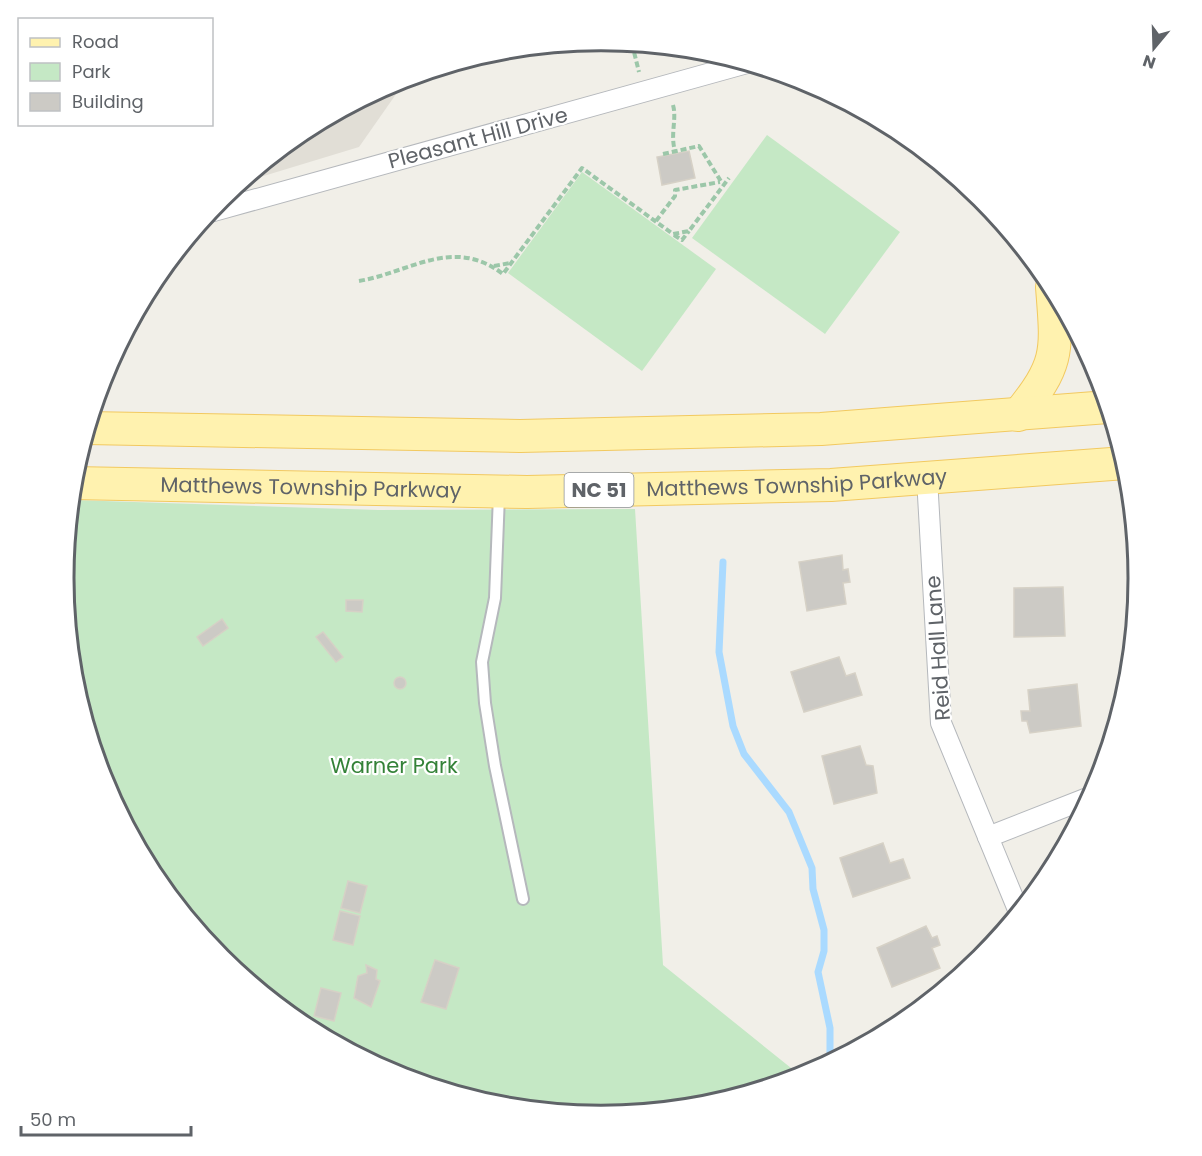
<svg xmlns="http://www.w3.org/2000/svg" width="1202" height="1156" font-family="Poppins,sans-serif">
<style>
.education{fill:#e1ded6}
.green{fill:#c5e8c5}
.lines{fill:none;stroke-linecap:round;stroke-linejoin:round}
.stream{stroke:#aadaff;stroke-width:7}
.building{fill:#cccac5;stroke:#d6d1c6;stroke-width:1.5}
.service-casing{stroke:#b5b8bc;stroke-width:14}
.minor-casing{stroke:#b5b8bc;stroke-width:22}
.primary-casing{stroke:#f2c960;stroke-width:34}
.path{stroke:#9cc7a9;stroke-width:4;stroke-dasharray:6 3;stroke-linecap:butt}
.service{stroke:#fff;stroke-width:10}
.minor{stroke:#fff;stroke-width:20}
.primary{stroke:#fff2af;stroke-width:32}
.labels{text-anchor:middle;stroke-width:4.5;stroke-linejoin:round;paint-order:stroke}
.shield{fill:#fff;stroke:#8f9295;stroke-width:1.5}
.shield-label{font-size:20px;font-weight:bold;fill:#5f6368}
.street-label{font-size:21px;fill:#5f6368;stroke:#fff}
.park-label{font-size:21px;fill:#348238;stroke:#fff}
.rim{fill:none;stroke:#5f6368;stroke-width:3}
</style>
<rect width="100%" height="100%" fill="#f1efe8"/>
<!-- education -->
<path class="education" d="M 408,77 L 359,147 L 257,178 L 258,167 L 303,131 L 396,81 Z"/>
<!-- green -->
<g class="green">
<path d="M 767,135 L 900,232 L 825,334 L 692,238 Z"/>
<path d="M 582,172 L 716,269 L 642,371 L 508,273 Z"/>
<path d="M 73,500 L 378,510 L 635,509 L 663,965 L 801,1076 L 706,1105 L 601,1115 L 496,1105 L 395,1074 L 302,1025 L 221,958 L 154,876 L 104,783 L 74,683 L 64,578 Z"/>
</g>
<g class="lines">
<!-- stream -->
<path class="stream" d="M 723,562 L 719,652 L 733,726 L 744,754 L 789,812 L 812,868 L 813,889 L 824,930 L 824,951 L 818,972 L 830,1028 L 830,1062"/>
</g>
<!-- building -->
<g class="building">
<path d="M 689,151 L 695,178 L 662,185 L 657,157 Z"/>
<path d="M 842,555 L 843,570 L 848,569 L 850,582 L 843,583 L 846,604 L 807,611 L 799,562 Z"/>
<path d="M 1063,587 L 1065,636 L 1014,637 L 1014,588 Z"/>
<path d="M 346,600 L 363,600 L 362,612 L 346,611 Z"/>
<path d="M 222,619 L 228,628 L 203,646 L 197,637 Z"/>
<path d="M 323,632 L 343,657 L 336,662 L 316,637 Z"/>
<path d="M 839,657 L 846,676 L 855,673 L 862,695 L 804,712 L 791,672 Z"/>
<circle cx="400" cy="683" r="6"/>
<path d="M 1077,684 L 1081,726 L 1030,733 L 1027,721 L 1022,721 L 1021,711 L 1030,711 L 1028,690 Z"/>
<path d="M 860,746 L 866,765 L 873,766 L 877,793 L 834,804 L 822,756 Z"/>
<path d="M 883,843 L 890,863 L 903,859 L 910,878 L 853,897 L 840,858 Z"/>
<path d="M 348,881 L 367,886 L 360,913 L 341,908 Z"/>
<path d="M 340,911 L 360,916 L 353,945 L 333,940 Z"/>
<path d="M 926,926 L 932,938 L 937,936 L 940,945 L 932,948 L 940,968 L 892,987 L 877,948 Z"/>
<path d="M 435,960 L 459,968 L 446,1009 L 421,1002 Z"/>
<path d="M 366,965 L 377,970 L 376,979 L 380,981 L 371,1007 L 354,998 L 358,976 L 367,973 Z"/>
<path d="M 321,988 L 341,993 L 334,1021 L 314,1016 Z"/>
</g>
<g class="lines">
<!-- service casing -->
<g class="service-casing">
<path id="service" d="M 499,495 L 495,598 L 482,662 L 485,703 L 495,766 L 523,899"/>
</g>
<!-- minor casing -->
<g class="minor-casing">
<g id="minor">
<path d="M 210,212 L 747,63"/>
<path d="M 927,478 L 941,723 L 1019,912"/>
<path d="M 988,837 L 1090,797"/>
</g>
</g>
<!-- primary casing -->
<g class="primary-casing">
<g id="primary">
<path d="M 1018,415 C 1060,363 1057,352 1052,287"/>
<path d="M 87,428 L 520,436 L 821,429 L 1108,407"/>
<path id="s1" d="M 73,483 L 527,492 L 831,485 L 1125,463"/>
</g>
</g>
<!-- path -->
<g class="path">
<path d="M 632,44 L 639,72"/>
<path d="M 673,105 C 677,119 670,134 675,151"/>
<path d="M 663,154 L 699,146 L 722,183"/>
<path d="M 656,221 L 675,196 L 675,190 L 720,182"/>
<path d="M 674,235 L 682,240 L 689,231"/>
<path d="M 494,266 L 510,263"/>
<path d="M 359,281 C 411,272 453,236 503,274 L 582,168 L 673,234 L 689,231 L 729,178"/>
</g>
<!-- service -->
<use href="#service" class="service"/>
<!-- minor -->
<use href="#minor" class="minor"/>
<!-- primary -->
<use href="#primary" class="primary"/>
</g>
<g class="labels">
<!-- shield labels -->
<rect class="shield" x="564.5" y="473" width="69" height="34" rx="4.5"/>
<g class="shield-label">
<text x="599" y="497">NC 51</text>
</g>
<!-- street labels -->
<g class="street-label">
<text transform="translate(478 138) rotate(-15)" y="7">Pleasant Hill Drive</text>
<text dy="7" stroke="none"><textPath href="#s1" startOffset="724">Matthews Township Parkway</textPath></text>
<text dy="7" stroke="none"><textPath href="#s1" startOffset="238">Matthews Township Parkway</textPath></text>
<text transform="translate(938 648) rotate(-94)" y="7">Reid Hall Lane</text>
</g>
<!-- park labels -->
<g class="park-label">
<text x="394" y="773">Warner Park</text>
</g>
</g>
<!-- crop -->
<path d="M0 0H1202V1156H0ZM74 578a527 527 0 1 1 1054 0a527 527 0 1 1-1054 0Z" fill="#fff" fill-rule="evenodd"/>
<path class="rim" d="M74 578a527 527 0 1 1 1054 0a527 527 0 1 1-1054 0Z"/>
<!-- legend -->
<rect x="18" y="18" width="195" height="108" fill="#ffffff" stroke="#bfc1c3" stroke-width="1.5"/>
<rect x="30" y="38" width="30" height="9" fill="#fff2af" stroke="#bfc1c3" stroke-width="1.5"/>
<text x="72" y="48" font-size="18" fill="#5f6368">Road</text>
<rect x="30" y="63" width="30" height="18" fill="#c5e8c5" stroke="#bfc1c3" stroke-width="1.5"/>
<text x="72" y="78" font-size="18" fill="#5f6368">Park</text>
<rect x="30" y="93" width="30" height="18" fill="#cccac5" stroke="#bfc1c3" stroke-width="1.5"/>
<text x="72" y="108" font-size="18" fill="#5f6368">Building</text>
<!-- north arrow -->
<g transform="translate(1154 48) rotate(199)" stroke="#ffffff" stroke-width="4.5" paint-order="stroke">
<path d="M0-4.5L10 22L0 15L-10 22Z" fill="#5f6368"/>
<text y="-9" font-size="16" font-weight="bold" text-anchor="middle" fill="#5f6368">N</text>
</g>
<!-- scale -->
<path d="M21 1126v9h170v-9" fill="none" stroke="#5f6368" stroke-width="3"/>
<text x="30" y="1126" font-size="18" fill="#5f6368" stroke="#ffffff" stroke-width="4.5" paint-order="stroke">50 m</text>
</svg>
